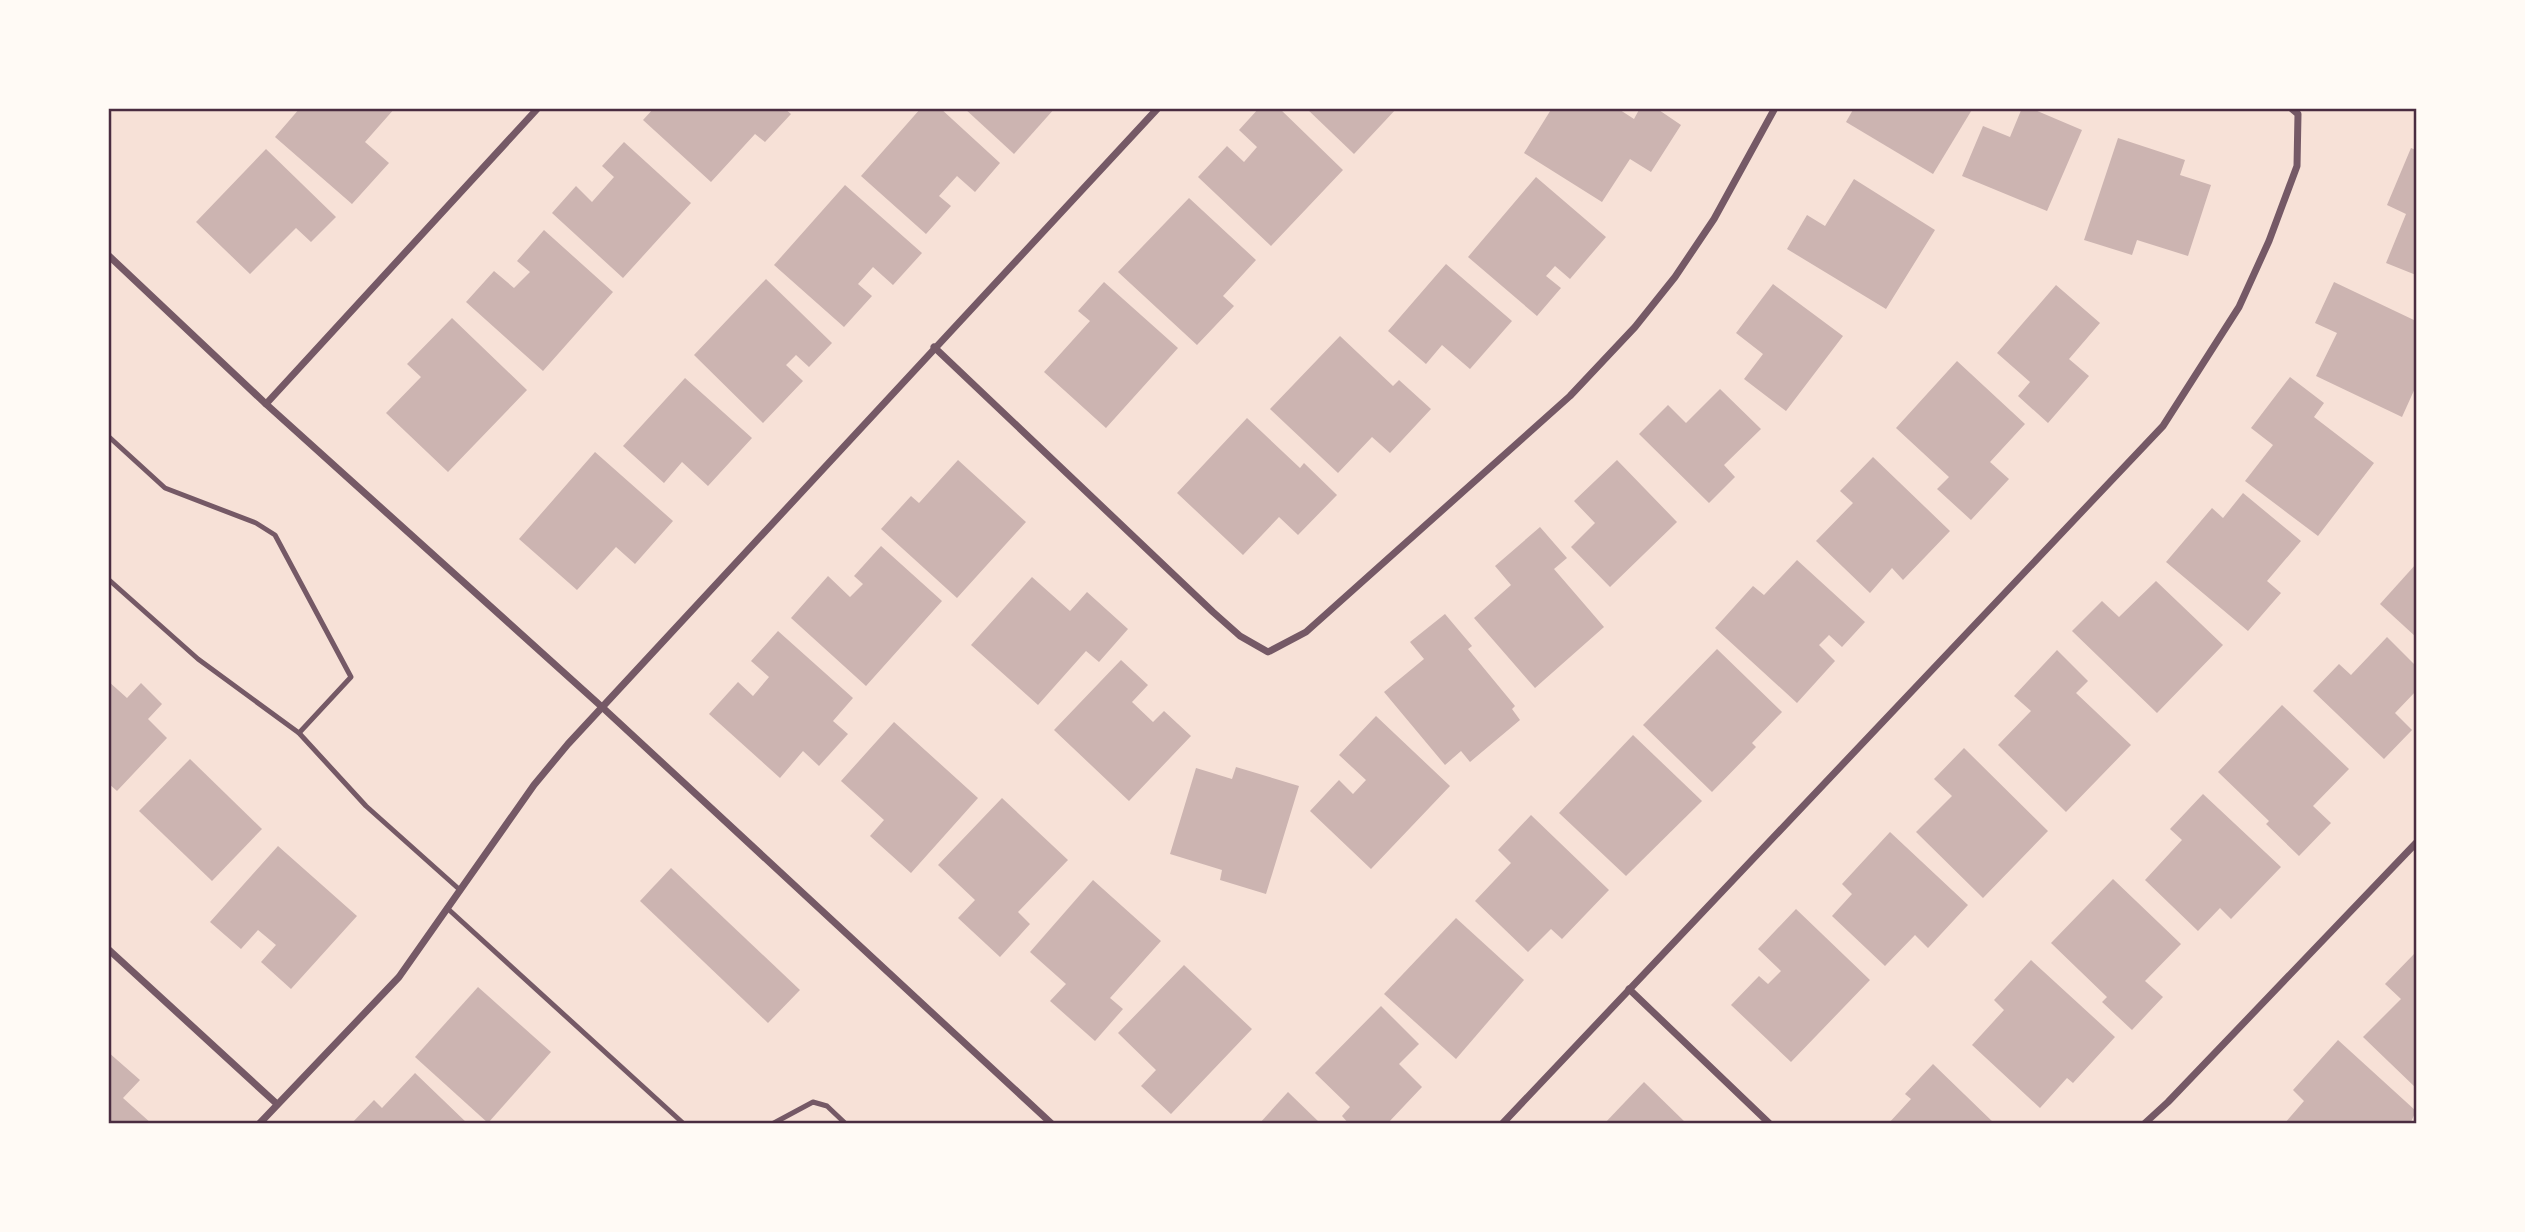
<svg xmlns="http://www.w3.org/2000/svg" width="2525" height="1232" font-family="Commissioner,sans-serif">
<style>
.building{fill:#ccb4b1}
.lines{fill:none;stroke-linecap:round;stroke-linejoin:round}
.service{stroke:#755966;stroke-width:5}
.minor{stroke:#755966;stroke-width:7}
.neatline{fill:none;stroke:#4a2c40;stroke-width:2.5}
</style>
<rect width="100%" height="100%" fill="#f7e1d7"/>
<!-- building -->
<g class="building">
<path d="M 300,108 L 395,108 L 365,142 L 389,163 L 352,204 L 275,137 Z"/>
<path d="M 654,108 L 784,108 L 791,114 L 765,142 L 755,134 L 711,182 L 643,120 Z"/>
<path d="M 921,108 L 940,108 L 1000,163 L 975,192 L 957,176 L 939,196 L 951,206 L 926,234 L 861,176 Z"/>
<path d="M 964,108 L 1055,108 L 1014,154 Z"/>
<path d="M 1259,108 L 1279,108 L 1343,170 L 1271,246 L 1198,177 L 1227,146 L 1244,162 L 1257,147 L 1239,130 Z"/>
<path d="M 1306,108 L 1397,108 L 1354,154 Z"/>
<path d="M 1552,108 L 1617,108 L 1634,119 L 1640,108 L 1656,108 L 1681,125 L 1651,172 L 1630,159 L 1602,202 L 1524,153 Z"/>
<path d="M 1854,108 L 1973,108 L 1933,174 L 1846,122 Z"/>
<path d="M 2022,108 L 2030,108 L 2082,130 L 2047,211 L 1962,176 L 1983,126 L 2010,137 Z"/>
<path d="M 2118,138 L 2185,160 L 2180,175 L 2211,185 L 2188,256 L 2137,240 L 2132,255 L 2084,240 Z"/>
<path d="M 624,142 L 691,203 L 623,278 L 552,213 L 576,186 L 592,202 L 614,177 L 602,166 Z"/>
<path d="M 2411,148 L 2416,150 L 2416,275 L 2386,263 L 2406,214 L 2387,205 Z"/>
<path d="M 266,149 L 336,217 L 311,242 L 296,228 L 250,274 L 196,222 Z"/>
<path d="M 1536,177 L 1606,237 L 1570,279 L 1555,266 L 1546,276 L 1561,288 L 1537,316 L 1468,257 Z"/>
<path d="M 1854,179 L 1935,230 L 1886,309 L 1787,249 L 1807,215 L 1825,226 Z"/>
<path d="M 845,185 L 922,253 L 893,285 L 873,267 L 858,284 L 872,296 L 844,327 L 774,265 Z"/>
<path d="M 1189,198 L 1256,260 L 1223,296 L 1234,306 L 1197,345 L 1118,272 Z"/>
<path d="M 544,230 L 613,292 L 543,371 L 466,302 L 494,271 L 514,288 L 530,272 L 517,261 Z"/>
<path d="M 1446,264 L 1512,321 L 1470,369 L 1442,345 L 1426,364 L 1388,331 Z"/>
<path d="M 766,279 L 832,343 L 809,367 L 796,355 L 786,365 L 803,381 L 763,423 L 694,355 Z"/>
<path d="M 1104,282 L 1178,348 L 1106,428 L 1044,372 L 1090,321 L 1078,311 Z"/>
<path d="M 2334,282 L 2416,321 L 2416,386 L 2402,417 L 2316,376 L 2337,333 L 2315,323 Z"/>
<path d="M 1773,284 L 1843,336 L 1786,411 L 1744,379 L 1763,354 L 1736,333 Z"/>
<path d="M 2056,285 L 2100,323 L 2069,359 L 2089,376 L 2048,423 L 2018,396 L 2030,382 L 1997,353 Z"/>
<path d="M 452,318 L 527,390 L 448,472 L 386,413 L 421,377 L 407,364 Z"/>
<path d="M 1340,336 L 1393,386 L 1399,380 L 1431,409 L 1390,453 L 1372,437 L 1338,473 L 1270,409 Z"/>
<path d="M 1957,361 L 2025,424 L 1990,462 L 2009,479 L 1971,520 L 1937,489 L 1949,477 L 1896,428 Z"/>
<path d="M 2290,377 L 2324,403 L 2314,417 L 2374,463 L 2318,536 L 2245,481 L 2273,445 L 2251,428 Z"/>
<path d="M 685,378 L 752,438 L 708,486 L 682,462 L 664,483 L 623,446 Z"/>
<path d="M 1720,389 L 1761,429 L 1724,465 L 1735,477 L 1709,503 L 1639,434 L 1668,405 L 1686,423 Z"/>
<path d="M 1247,418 L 1300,468 L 1304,463 L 1337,495 L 1298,535 L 1279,517 L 1243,555 L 1177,493 Z"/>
<path d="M 595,452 L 673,521 L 635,564 L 616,547 L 577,590 L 519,539 Z"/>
<path d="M 1873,457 L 1950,531 L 1903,580 L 1892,568 L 1870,593 L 1816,541 L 1853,503 L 1840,491 Z"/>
<path d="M 958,460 L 1026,522 L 957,598 L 881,529 L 911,496 L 919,503 Z"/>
<path d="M 1617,460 L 1677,522 L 1610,587 L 1571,547 L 1595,523 L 1574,501 Z"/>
<path d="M 2243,493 L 2301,541 L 2267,581 L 2281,593 L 2248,631 L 2166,562 L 2212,508 L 2223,518 Z"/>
<path d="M 1540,527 L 1567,558 L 1554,569 L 1604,627 L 1535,688 L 1474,618 L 1511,585 L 1495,566 Z"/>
<path d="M 881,546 L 942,601 L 866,686 L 791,618 L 828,576 L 850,597 L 863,584 L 854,576 Z"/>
<path d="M 1797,560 L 1865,622 L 1842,647 L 1829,635 L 1819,645 L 1835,661 L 1797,703 L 1715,628 L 1753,586 L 1764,595 Z"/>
<path d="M 2416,564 L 2416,637 L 2380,604 Z"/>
<path d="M 1032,577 L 1070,611 L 1087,592 L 1128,629 L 1099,662 L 1086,651 L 1038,705 L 971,645 Z"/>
<path d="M 2156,581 L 2223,645 L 2157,713 L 2072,631 L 2102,601 L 2119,617 Z"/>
<path d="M 1445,614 L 1472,646 L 1468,649 L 1515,706 L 1512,709 L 1520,720 L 1470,762 L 1461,751 L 1445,765 L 1384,692 L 1424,659 L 1410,642 Z"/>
<path d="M 778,631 L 853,698 L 833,721 L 848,734 L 819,766 L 803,751 L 780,778 L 709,714 L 738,682 L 753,696 L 769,677 L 751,661 Z"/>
<path d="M 2387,637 L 2416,666 L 2416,691 L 2395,713 L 2412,730 L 2384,759 L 2313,691 L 2339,664 L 2351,675 Z"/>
<path d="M 1717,649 L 1782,712 L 1752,743 L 1756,747 L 1712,792 L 1643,725 Z"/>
<path d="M 2057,650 L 2088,681 L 2076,693 L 2131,745 L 2066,812 L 1998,745 L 2031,711 L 2014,696 Z"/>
<path d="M 1121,660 L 1148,685 L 1132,702 L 1153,722 L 1164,711 L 1191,736 L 1129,801 L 1054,730 Z"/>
<path d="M 108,681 L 127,698 L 141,683 L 162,704 L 148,719 L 167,738 L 117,791 L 108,783 Z"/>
<path d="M 2282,705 L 2349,769 L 2313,806 L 2331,823 L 2299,856 L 2266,824 L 2269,821 L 2218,772 Z"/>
<path d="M 1376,716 L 1450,786 L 1371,869 L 1310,811 L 1339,780 L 1353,794 L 1366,780 L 1339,755 Z"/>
<path d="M 894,722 L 978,798 L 911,873 L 870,836 L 884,820 L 841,781 Z"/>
<path d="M 1633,735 L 1702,801 L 1626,876 L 1559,813 Z"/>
<path d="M 1964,748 L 2048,831 L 1983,898 L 1916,832 L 1952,796 L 1934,779 Z"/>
<path d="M 190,759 L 262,829 L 212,881 L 139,811 Z"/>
<path d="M 1236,767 L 1299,786 L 1266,894 L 1220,880 L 1222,870 L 1170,854 L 1196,768 L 1232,779 Z"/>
<path d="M 2203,794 L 2281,867 L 2231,919 L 2220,908 L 2198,931 L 2145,880 L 2182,840 L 2170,829 Z"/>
<path d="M 1002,798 L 1068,860 L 1018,912 L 1030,924 L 1000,957 L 958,918 L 975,900 L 938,865 Z"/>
<path d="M 1531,815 L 1609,890 L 1562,939 L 1551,929 L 1528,952 L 1475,901 L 1511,863 L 1498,850 Z"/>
<path d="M 1890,832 L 1968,905 L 1928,948 L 1915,935 L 1885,966 L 1832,916 L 1852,894 L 1842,884 Z"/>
<path d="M 278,846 L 357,916 L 291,989 L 261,962 L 276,945 L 258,930 L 241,949 L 210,922 Z"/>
<path d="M 671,868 L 800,990 L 768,1023 L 640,901 Z"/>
<path d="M 2113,879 L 2181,944 L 2145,981 L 2163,997 L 2132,1030 L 2102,1002 L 2107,997 L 2051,943 Z"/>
<path d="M 1093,880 L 1161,941 L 1110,998 L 1123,1009 L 1095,1041 L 1050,1001 L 1066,984 L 1030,952 Z"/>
<path d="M 1796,909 L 1870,980 L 1791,1062 L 1731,1005 L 1759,976 L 1768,984 L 1781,971 L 1758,949 Z"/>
<path d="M 1456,918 L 1524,980 L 1456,1059 L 1384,994 Z"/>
<path d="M 2414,954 L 2416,957 L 2416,1088 L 2363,1037 L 2401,999 L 2385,984 Z"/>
<path d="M 2031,960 L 2115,1037 L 2073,1083 L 2067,1078 L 2040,1108 L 1972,1045 L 2004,1010 L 1994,1000 Z"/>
<path d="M 1184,965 L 1252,1029 L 1171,1114 L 1141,1086 L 1156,1070 L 1118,1033 Z"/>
<path d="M 478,987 L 551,1052 L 488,1123 L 415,1057 Z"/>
<path d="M 1381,1006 L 1419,1044 L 1399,1064 L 1422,1087 L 1387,1124 L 1349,1124 L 1342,1116 L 1350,1107 L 1315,1073 Z"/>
<path d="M 2338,1040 L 2416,1111 L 2410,1124 L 2284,1124 L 2304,1101 L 2293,1090 Z"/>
<path d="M 108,1052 L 140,1080 L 123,1098 L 152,1124 L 108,1124 Z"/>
<path d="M 1933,1064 L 1995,1124 L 1888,1124 L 1911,1099 L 1905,1094 Z"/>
<path d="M 415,1073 L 468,1124 L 351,1124 L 374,1100 L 382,1108 Z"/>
<path d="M 1644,1082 L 1687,1124 L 1604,1124 Z"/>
<path d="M 1288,1092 L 1321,1124 L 1259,1124 Z"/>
</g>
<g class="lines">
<!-- service -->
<g class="service">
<path d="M 108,436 L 165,488 L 256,523 L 275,535 L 351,677 L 299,733"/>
<path d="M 108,579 L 198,659 L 299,733 L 366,806 L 460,890"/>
<path d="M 447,908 L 684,1124"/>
<path d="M 772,1124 L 813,1102 L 827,1106 L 846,1124"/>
</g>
<!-- minor -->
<g class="minor">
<path d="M 108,255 L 266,404 L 602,707 L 1052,1124"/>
<path d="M 934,347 L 1213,612 L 1240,636 L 1268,652 L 1306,632 L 1570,396 L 1635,327 L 1675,277 L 1714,219 L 1775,108"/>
<path d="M 266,404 L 538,108"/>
<path d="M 108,949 L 277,1104"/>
<path d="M 1629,989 L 1770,1124"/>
<path d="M 259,1124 L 399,977 L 534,785 L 568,744 L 1158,108"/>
<path d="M 1502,1124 L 2163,426 L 2239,307 L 2269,241 L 2297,166 L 2298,114 L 2291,108"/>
<path d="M 2144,1124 L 2168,1102 L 2416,843"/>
</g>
</g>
<!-- border -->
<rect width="2525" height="1232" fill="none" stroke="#fffaf5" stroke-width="220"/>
<rect x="110" y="110" width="2305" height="1012" class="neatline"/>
</svg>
